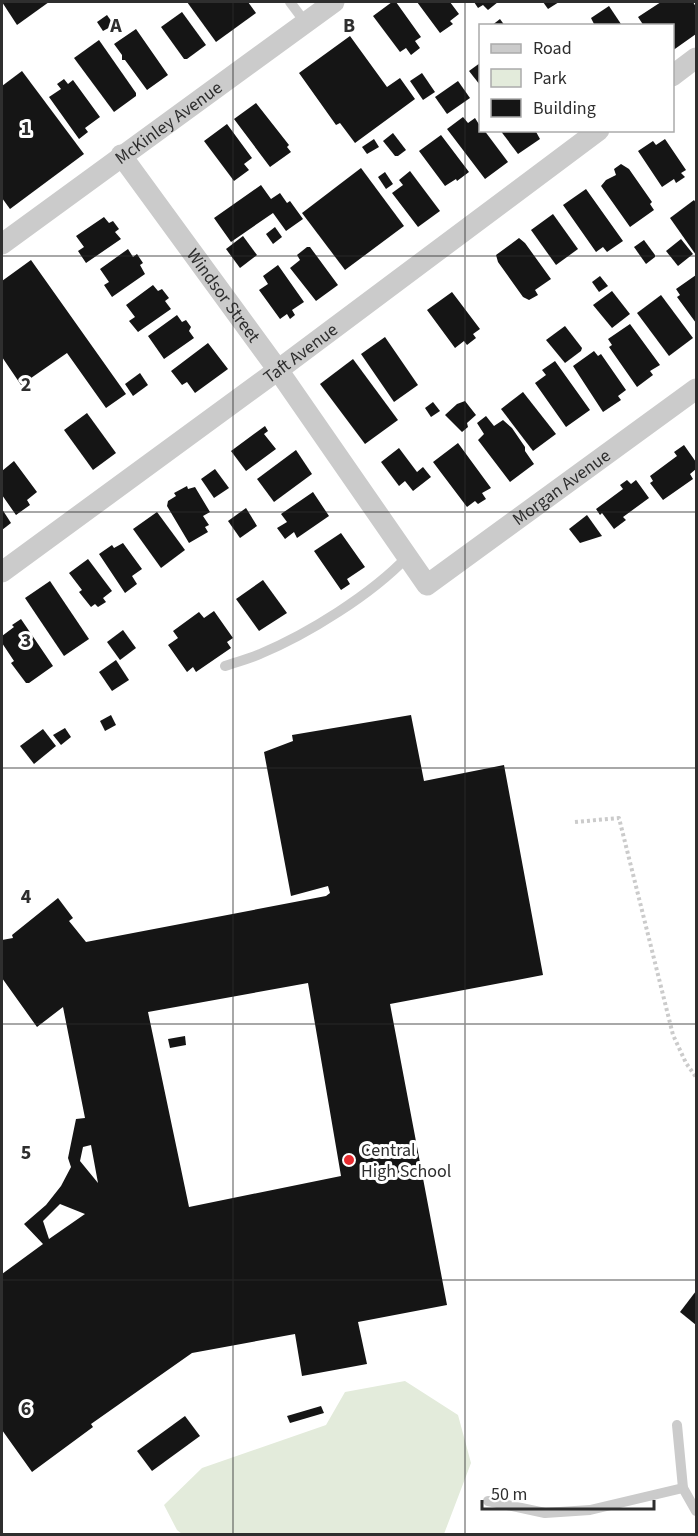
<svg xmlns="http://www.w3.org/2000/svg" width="698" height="1536" font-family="'Source Sans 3',sans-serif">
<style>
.green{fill:#e3ebdb}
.building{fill:#151515;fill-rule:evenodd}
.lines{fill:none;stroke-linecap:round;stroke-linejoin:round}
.path{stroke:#cbcbcb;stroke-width:4;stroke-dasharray:3 3;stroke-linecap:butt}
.service{stroke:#cbcbcb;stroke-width:10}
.minor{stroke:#cbcbcb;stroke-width:21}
.grid{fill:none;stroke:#2e2e2e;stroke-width:1.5;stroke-opacity:0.55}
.poi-dot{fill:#e82c30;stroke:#fff;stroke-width:2}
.labels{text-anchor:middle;stroke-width:6;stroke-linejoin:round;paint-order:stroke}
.street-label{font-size:18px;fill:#2e2e2e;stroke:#fff}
.poi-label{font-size:18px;fill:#2e2e2e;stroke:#fff;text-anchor:start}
.grid-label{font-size:20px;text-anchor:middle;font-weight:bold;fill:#2e2e2e;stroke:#fff;stroke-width:6;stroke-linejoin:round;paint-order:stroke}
</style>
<rect width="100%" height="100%" fill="#fff"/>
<!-- green -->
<path class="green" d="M 405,1381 L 458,1415 L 471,1463 L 444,1534 L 182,1534 L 177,1530 L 164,1505 L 202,1468 L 326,1425 L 345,1392 Z"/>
<!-- building -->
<g class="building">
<path d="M 2,2 L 49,2 L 17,25 Z"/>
<path d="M 187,2 L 248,2 L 256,13 L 216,42 Z"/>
<path d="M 392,2 L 396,2 L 421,37 L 415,41 L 420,48 L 411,55 L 406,48 L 400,52 L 373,16 Z"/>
<path d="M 417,2 L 450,2 L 459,14 L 450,21 L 453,24 L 440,33 Z"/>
<path d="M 474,2 L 498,2 L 488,10 L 483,5 L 478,8 Z"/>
<path d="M 543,2 L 559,2 L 548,9 Z"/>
<path d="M 661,2 L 693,2 L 696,7 L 696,34 L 672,51 L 672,26 L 644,26 L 638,17 Z"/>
<path d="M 609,6 L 621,24 L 595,26 L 591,18 Z"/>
<path d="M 182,12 L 206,45 L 187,59 L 184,59 L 161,27 Z"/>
<path d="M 107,15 L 114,25 L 103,31 L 97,22 Z"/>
<path d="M 500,19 L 505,26 L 491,26 Z"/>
<path d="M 136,29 L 168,75 L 147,90 L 125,60 L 122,60 L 122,55 L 114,44 Z"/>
<path d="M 350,36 L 387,87 L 400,78 L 415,99 L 355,143 L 340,123 L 336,125 L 299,73 Z"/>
<path d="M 99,40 L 136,93 L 136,96 L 114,112 L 74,58 Z"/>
<path d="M 480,63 L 480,85 L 469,71 Z"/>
<path d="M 22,71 L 84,154 L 10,209 L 2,198 L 2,86 Z"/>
<path d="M 422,73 L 435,92 L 423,100 L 410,81 Z"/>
<path d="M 64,79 L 68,84 L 73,80 L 100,117 L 85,128 L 88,132 L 79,139 L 49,97 L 61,89 L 57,84 Z"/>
<path d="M 458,81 L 470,98 L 447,114 L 435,97 Z"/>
<path d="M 256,103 L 289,145 L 287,147 L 291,152 L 270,167 L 234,119 Z"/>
<path d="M 463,117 L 468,123 L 475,118 L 480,126 L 480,130 L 484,130 L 508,162 L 485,179 L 447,129 Z"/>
<path d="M 227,124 L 252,158 L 244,164 L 249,170 L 234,181 L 204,141 Z"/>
<path d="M 500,130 L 535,130 L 540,139 L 518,154 Z"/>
<path d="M 393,133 L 406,150 L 398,156 L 395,156 L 383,141 Z"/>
<path d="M 441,135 L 469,172 L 457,181 L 456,179 L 445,186 L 419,151 Z"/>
<path d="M 374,139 L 379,147 L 367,154 L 362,147 Z"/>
<path d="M 665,139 L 686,170 L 681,173 L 685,177 L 676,183 L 674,179 L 662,187 L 638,151 L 653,141 L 656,145 Z"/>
<path d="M 621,164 L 629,169 L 652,202 L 650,204 L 654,210 L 630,227 L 601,186 L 606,180 L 616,175 L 614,169 Z"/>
<path d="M 361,168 L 404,226 L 345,270 L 302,213 Z"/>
<path d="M 410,171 L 440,211 L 418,227 L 392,193 L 403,185 L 399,180 Z"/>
<path d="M 385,172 L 393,184 L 386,189 L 378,177 Z"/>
<path d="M 261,185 L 271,199 L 280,193 L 287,203 L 290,201 L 303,219 L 286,231 L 273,213 L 231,242 L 214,218 Z"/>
<path d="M 586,189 L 623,241 L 607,252 L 603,247 L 596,252 L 563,205 Z"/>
<path d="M 694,200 L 696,203 L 696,255 L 670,218 Z"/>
<path d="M 553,214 L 578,249 L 556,265 L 531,230 Z"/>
<path d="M 104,217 L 109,223 L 113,221 L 119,229 L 115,232 L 121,239 L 86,263 L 78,251 L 84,247 L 76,236 Z"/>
<path d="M 275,227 L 282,237 L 273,244 L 266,234 Z"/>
<path d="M 243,236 L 257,255 L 240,268 L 226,249 Z"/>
<path d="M 519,238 L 525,243 L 551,279 L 535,290 L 538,295 L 529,300 L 523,297 L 498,262 L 496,255 Z"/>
<path d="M 681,239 L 693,254 L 678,266 L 666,251 Z"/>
<path d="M 644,240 L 655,255 L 655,257 L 646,264 L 634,247 Z"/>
<path d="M 307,247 L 310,247 L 338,285 L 316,301 L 290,268 L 300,260 L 297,255 Z"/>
<path d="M 128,249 L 133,257 L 137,254 L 143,263 L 140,265 L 145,274 L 112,297 L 104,285 L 109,282 L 100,269 Z"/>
<path d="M 31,260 L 126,394 L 106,408 L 67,353 L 21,385 L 2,357 L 2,281 Z"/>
<path d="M 278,265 L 304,302 L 292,310 L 295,315 L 290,319 L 287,314 L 280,319 L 259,290 L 268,284 L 263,276 Z"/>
<path d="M 696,275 L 696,323 L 677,297 L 680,295 L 676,289 Z"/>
<path d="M 600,276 L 608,286 L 599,292 L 592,282 Z"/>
<path d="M 153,285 L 158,291 L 162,289 L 169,298 L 165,301 L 171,309 L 138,332 L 129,321 L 135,317 L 126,305 Z"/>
<path d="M 612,291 L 630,314 L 612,328 L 593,305 Z"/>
<path d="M 452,292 L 480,329 L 473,334 L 476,338 L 467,345 L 464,341 L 455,348 L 427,310 Z"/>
<path d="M 661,295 L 693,338 L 669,356 L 637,313 Z"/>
<path d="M 177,315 L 182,322 L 186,320 L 191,327 L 189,331 L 194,338 L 164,359 L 148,336 Z"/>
<path d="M 630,324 L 660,365 L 650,371 L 653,375 L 637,387 L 609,347 L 612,345 L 608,339 Z"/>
<path d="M 565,326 L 582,348 L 581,351 L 565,363 L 546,340 Z"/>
<path d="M 385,337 L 418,385 L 394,402 L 361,354 Z"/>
<path d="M 208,343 L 228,369 L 195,393 L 187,382 L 182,385 L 171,371 Z"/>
<path d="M 594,351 L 598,356 L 601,354 L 626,390 L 618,396 L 621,400 L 603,412 L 573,366 Z"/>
<path d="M 353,359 L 398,420 L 365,444 L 320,384 Z"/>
<path d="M 555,361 L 590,410 L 566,427 L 535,383 L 546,375 L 542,370 Z"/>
<path d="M 140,373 L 148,385 L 133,396 L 125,384 Z"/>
<path d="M 523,392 L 556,434 L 533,451 L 501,409 Z"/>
<path d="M 465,401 L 476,415 L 467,423 L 468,427 L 462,432 L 445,415 L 457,404 Z"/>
<path d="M 433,402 L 440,411 L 431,417 L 425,408 Z"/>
<path d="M 87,413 L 116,453 L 93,470 L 64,430 Z"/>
<path d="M 486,416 L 494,426 L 503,420 L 512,428 L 525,447 L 525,451 L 534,464 L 510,482 L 478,440 L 484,434 L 477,423 Z"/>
<path d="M 265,426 L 268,431 L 264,434 L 276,449 L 246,471 L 231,451 Z"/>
<path d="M 458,443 L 491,488 L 482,493 L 486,499 L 478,504 L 475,501 L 467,507 L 433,462 Z"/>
<path d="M 684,445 L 696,462 L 696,469 L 690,474 L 693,479 L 663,500 L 650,483 L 653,481 L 650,476 L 677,456 L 674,452 Z"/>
<path d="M 399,448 L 417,472 L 423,467 L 431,477 L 413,491 L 405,481 L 399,486 L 381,462 Z"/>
<path d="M 296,450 L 312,474 L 274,502 L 257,479 Z"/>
<path d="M 14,461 L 37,492 L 27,500 L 30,505 L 16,515 L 2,495 L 2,471 Z"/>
<path d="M 215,469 L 229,488 L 214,498 L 201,479 Z"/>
<path d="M 627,480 L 631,484 L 636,480 L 649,498 L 623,517 L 626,520 L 614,529 L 602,513 L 600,515 L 596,509 L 623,489 L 620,485 Z"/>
<path d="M 187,486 L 188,489 L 195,487 L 210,512 L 203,516 L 209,525 L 205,527 L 208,532 L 189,543 L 167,506 L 168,501 L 176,496 L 174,493 Z"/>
<path d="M 313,492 L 329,516 L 297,538 L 294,532 L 285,539 L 277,528 L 287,522 L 281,514 Z"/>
<path d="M 246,508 L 257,526 L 240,538 L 228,521 Z"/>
<path d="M 2,509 L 11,523 L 2,530 Z"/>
<path d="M 157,512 L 185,550 L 161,568 L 133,529 Z"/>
<path d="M 587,515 L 602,536 L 580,543 L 569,529 Z"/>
<path d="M 341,533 L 365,567 L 347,579 L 350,584 L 341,590 L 314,551 Z"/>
<path d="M 123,543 L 142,569 L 132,576 L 137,584 L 125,593 L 99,554 L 112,545 L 114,548 Z"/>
<path d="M 88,559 L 112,591 L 103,598 L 106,602 L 98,607 L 95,604 L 91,607 L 79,592 L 82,590 L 69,573 Z"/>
<path d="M 263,580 L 287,613 L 259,631 L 236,599 Z"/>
<path d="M 50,581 L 89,639 L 64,656 L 25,598 Z"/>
<path d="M 214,611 L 233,638 L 227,642 L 231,648 L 196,672 L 193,667 L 187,672 L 168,645 L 178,638 L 173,631 L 199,612 L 204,618 Z"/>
<path d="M 21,619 L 53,666 L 29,683 L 26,683 L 11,663 L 14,661 L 2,643 L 2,636 L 14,627 L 12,625 Z"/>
<path d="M 123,630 L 136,648 L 120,660 L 107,642 Z"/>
<path d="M 116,660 L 129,680 L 112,691 L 99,672 Z"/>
<path d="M 111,715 L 116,725 L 105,731 L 100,721 Z"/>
<path d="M 411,715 L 424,781 L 504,765 L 543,975 L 390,1004 L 447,1305 L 358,1322 L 367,1364 L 302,1376 L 295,1334 L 192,1353 L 91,1424 L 93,1427 L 32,1472 L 2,1430 L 2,1274 L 43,1244 L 24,1224 L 46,1205 L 61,1186 L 71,1167 L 68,1158 L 76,1119 L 85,1118 L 63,1007 L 37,1027 L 2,978 L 2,940 L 13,938 L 12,935 L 58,898 L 73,918 L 69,921 L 86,942 L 326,896 L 330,893 L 328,886 L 291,896 L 264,752 L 293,741 L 292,735 ZM 308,983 L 341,1176 L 189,1207 L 148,1012 ZM 91,1145 L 98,1183 L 80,1161 L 83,1147 ZM 60,1204 L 85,1214 L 49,1239 L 43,1221 Z"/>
<path d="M 65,728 L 71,737 L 61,745 L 53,735 Z"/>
<path d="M 43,729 L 56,746 L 34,764 L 20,746 Z"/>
<path d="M 185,1036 L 186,1045 L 170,1048 L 168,1039 Z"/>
<path d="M 696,1291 L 696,1325 L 680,1312 Z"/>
<path d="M 321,1406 L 324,1413 L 290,1423 L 287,1416 Z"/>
<path d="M 185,1416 L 200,1436 L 152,1471 L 137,1451 Z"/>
</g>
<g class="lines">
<!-- path -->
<path class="path" d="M 575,822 L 619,818 L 673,1035 L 686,1063 L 696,1077"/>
<!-- service -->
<g class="service">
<path d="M 290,2 L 305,22"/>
<path d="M 225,666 C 236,662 249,659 260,654 C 308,634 372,594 407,557"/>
<path d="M 677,1425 L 683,1488 L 696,1511"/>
<path d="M 488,1501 L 545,1513 L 590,1510 L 683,1488"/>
</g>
<!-- minor -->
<g class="minor">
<path d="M 672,76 L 696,58"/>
<path id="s1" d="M 121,155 L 278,370 L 427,585 L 696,389"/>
<path id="s2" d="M 2,244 L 334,2"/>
<path id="s3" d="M 2,572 L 278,370 L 599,130"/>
</g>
</g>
<!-- grid -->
<path class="grid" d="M 233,2 L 233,1534M 465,2 L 465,1534M 2,256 L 696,256M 2,512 L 696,512M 2,768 L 696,768M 2,1024 L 696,1024M 2,1280 L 696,1280"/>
<!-- markers -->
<circle class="poi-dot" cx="349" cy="1160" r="6"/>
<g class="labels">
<!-- street labels -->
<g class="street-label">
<text dy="6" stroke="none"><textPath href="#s2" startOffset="206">McKinley Avenue</textPath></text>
<text dy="6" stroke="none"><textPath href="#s1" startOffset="174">Windsor Street</textPath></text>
<text dy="6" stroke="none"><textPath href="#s3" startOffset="370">Taft Avenue</textPath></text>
<text dy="6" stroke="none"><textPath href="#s1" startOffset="694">Morgan Avenue</textPath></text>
</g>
<!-- poi labels -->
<g class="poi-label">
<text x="361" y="1156">Central<tspan x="361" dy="21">High School</tspan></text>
</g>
</g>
<g class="grid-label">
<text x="116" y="32">A</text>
<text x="349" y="32">B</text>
<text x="26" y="135">1</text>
<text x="26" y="391">2</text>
<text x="26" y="647">3</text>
<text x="26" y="903">4</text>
<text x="26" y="1159">5</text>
<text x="26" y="1415">6</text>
</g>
<!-- border -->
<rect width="698" height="1536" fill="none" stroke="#2e2e2e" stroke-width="6"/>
<!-- legend -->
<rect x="479" y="24" width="195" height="108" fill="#ffffff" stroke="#ababab" stroke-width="1.5"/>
<rect x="491" y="44" width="30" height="9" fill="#cbcbcb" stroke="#ababab" stroke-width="1.5"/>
<text x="533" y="54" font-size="18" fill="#2e2e2e">Road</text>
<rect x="491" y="69" width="30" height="18" fill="#e3ebdb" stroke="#ababab" stroke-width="1.5"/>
<text x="533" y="84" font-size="18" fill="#2e2e2e">Park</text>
<rect x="491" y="99" width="30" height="18" fill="#151515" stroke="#ababab" stroke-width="1.5"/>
<text x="533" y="114" font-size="18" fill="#2e2e2e">Building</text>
<!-- scale -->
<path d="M482 1500v9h172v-9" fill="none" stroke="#2e2e2e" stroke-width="3"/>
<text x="491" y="1500" font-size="18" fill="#2e2e2e" stroke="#ffffff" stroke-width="4.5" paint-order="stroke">50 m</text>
</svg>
